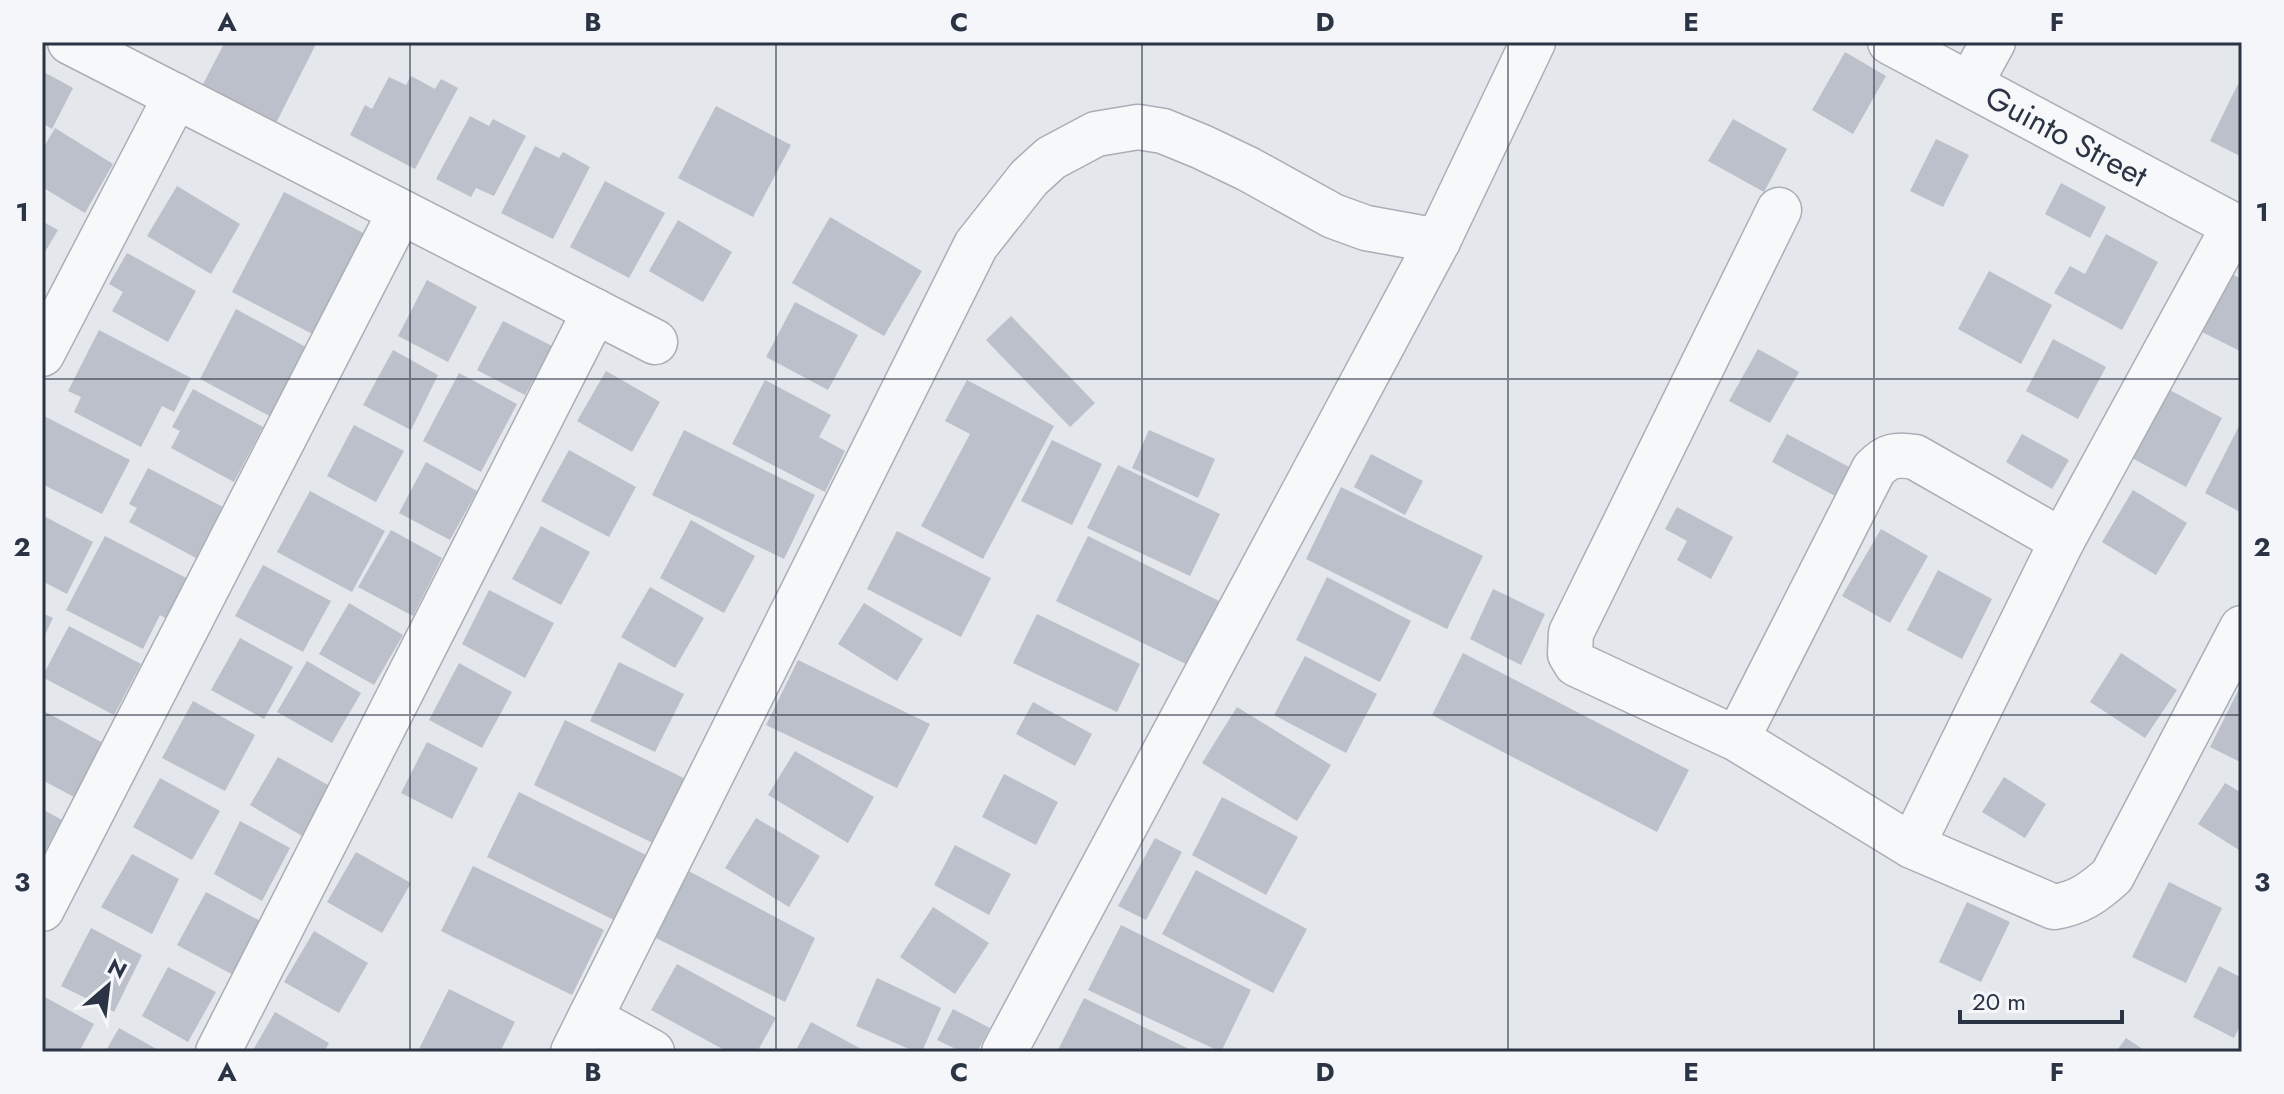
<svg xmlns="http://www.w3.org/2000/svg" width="2284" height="1094" font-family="Jost,sans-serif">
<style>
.building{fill:#bbc0ca}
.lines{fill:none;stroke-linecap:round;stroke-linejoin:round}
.minor-casing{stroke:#a9aeb7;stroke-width:47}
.minor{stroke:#f7f8fa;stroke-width:44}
.grid{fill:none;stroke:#2b3445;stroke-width:2;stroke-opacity:0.55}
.labels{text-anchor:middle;stroke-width:6;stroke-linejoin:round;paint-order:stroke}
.street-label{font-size:32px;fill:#2b3445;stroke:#f4f6f9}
.neatline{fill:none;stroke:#2b3445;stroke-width:3}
.grid-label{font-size:26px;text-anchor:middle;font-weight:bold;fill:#2b3445}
</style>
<rect width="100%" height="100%" fill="#e4e7ec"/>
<!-- building -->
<g class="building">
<path d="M 225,42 L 317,42 L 274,127 L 200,90 Z"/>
<path d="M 1845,52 L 1886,76 L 1853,134 L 1812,110 Z"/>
<path d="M 42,71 L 73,88 L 52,129 L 42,123 Z"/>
<path d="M 411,76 L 435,89 L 441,79 L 458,88 L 415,169 L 350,135 L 365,105 L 372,109 L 389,77 L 406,85 Z"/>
<path d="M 2238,84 L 2242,85 L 2242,157 L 2210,141 Z"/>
<path d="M 716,106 L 791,145 L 753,217 L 678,178 Z"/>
<path d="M 470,116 L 489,126 L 493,119 L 526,136 L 494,196 L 476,188 L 471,197 L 436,179 Z"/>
<path d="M 1733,119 L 1787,149 L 1764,192 L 1708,161 Z"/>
<path d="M 55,128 L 113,164 L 85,213 L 42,187 L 42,173 L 45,167 L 42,166 L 42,150 Z"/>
<path d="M 1936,139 L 1969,155 L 1943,207 L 1910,191 Z"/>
<path d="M 535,146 L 559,158 L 563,152 L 590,167 L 553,239 L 501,213 Z"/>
<path d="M 605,181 L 665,213 L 629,278 L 570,247 Z"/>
<path d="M 2061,183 L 2106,207 L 2090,238 L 2045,214 Z"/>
<path d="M 177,186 L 240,224 L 211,274 L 147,236 Z"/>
<path d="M 284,192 L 373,238 L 322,339 L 232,292 Z"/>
<path d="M 830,217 L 922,271 L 884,336 L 792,283 Z"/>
<path d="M 678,220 L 732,252 L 703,302 L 649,271 Z"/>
<path d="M 42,221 L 58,230 L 42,257 Z"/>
<path d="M 2106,234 L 2158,262 L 2122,330 L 2054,293 L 2070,266 L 2085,274 Z"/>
<path d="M 127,253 L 196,291 L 168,342 L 112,311 L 123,292 L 109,284 Z"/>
<path d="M 1989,271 L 2052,305 L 2021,364 L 1958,329 Z"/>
<path d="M 2231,274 L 2242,279 L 2242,352 L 2202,332 Z"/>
<path d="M 427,280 L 477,307 L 448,362 L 398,336 Z"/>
<path d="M 795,302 L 858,335 L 828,390 L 766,357 Z"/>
<path d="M 236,309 L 315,352 L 281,422 L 200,379 Z"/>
<path d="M 1011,316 L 1095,403 L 1070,427 L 986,340 Z"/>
<path d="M 503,321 L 552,346 L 525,395 L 477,370 Z"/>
<path d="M 99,330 L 191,378 L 174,412 L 162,406 L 141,447 L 74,412 L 81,397 L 68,391 Z"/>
<path d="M 2053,339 L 2106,367 L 2078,419 L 2026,391 Z"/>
<path d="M 1758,349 L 1799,372 L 1770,423 L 1729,401 Z"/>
<path d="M 393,350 L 438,375 L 411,430 L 363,405 Z"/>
<path d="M 606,371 L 660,402 L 632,452 L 577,421 Z"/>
<path d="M 459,373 L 517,404 L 481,472 L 423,441 Z"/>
<path d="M 765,380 L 831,415 L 819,437 L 845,451 L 825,492 L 732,444 Z"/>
<path d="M 967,380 L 1054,426 L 983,559 L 921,526 L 970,434 L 945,421 Z"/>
<path d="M 2166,388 L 2222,418 L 2186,487 L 2130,457 Z"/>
<path d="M 193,389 L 263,427 L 234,482 L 171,448 L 180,431 L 172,427 Z"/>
<path d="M 44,416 L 130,460 L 102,514 L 42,484 L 42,421 Z"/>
<path d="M 2242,420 L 2242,513 L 2205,493 Z"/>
<path d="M 354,425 L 404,451 L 376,502 L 327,476 Z"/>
<path d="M 684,430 L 815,495 L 784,559 L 652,495 Z"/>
<path d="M 1149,430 L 1215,459 L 1198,498 L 1132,468 Z"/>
<path d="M 1787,434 L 1853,469 L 1837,497 L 1772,462 Z"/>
<path d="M 2022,434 L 2069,460 L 2052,489 L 2006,462 Z"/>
<path d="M 1052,440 L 1102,464 L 1072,525 L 1021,501 Z"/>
<path d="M 569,450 L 636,487 L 609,537 L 541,501 Z"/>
<path d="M 1371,454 L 1423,481 L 1405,515 L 1354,487 Z"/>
<path d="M 426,462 L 477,491 L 450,540 L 399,513 Z"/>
<path d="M 1118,465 L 1220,514 L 1190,576 L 1087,528 Z"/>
<path d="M 148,468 L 223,507 L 196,558 L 129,522 L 137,508 L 129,504 Z"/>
<path d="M 1341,487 L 1483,556 L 1447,629 L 1306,559 Z"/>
<path d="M 2133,490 L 2187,523 L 2156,575 L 2102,542 Z"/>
<path d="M 310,491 L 385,531 L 352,592 L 277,552 Z"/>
<path d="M 1677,507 L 1733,537 L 1711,579 L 1677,560 L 1687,541 L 1665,529 Z"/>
<path d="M 42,515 L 93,542 L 67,594 L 42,581 Z"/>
<path d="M 691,520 L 755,556 L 724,613 L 660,578 Z"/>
<path d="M 541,526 L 590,552 L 561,605 L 512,579 Z"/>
<path d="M 1881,529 L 1928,556 L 1890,623 L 1842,596 Z"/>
<path d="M 391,530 L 442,558 L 413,616 L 358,587 Z"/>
<path d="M 897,531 L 991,578 L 961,637 L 867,589 Z"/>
<path d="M 105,536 L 194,582 L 174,623 L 160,615 L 143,649 L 66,610 Z"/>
<path d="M 1088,536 L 1219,601 L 1188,665 L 1056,601 Z"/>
<path d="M 263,565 L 331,601 L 303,652 L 235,616 Z"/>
<path d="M 1938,570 L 1992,599 L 1962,659 L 1907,630 Z"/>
<path d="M 1327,577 L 1411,621 L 1380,682 L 1296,640 Z"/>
<path d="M 650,587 L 704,618 L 675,668 L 621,637 Z"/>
<path d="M 1493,589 L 1545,614 L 1521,665 L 1470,639 Z"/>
<path d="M 489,590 L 554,623 L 525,678 L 462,644 Z"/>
<path d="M 349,603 L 403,635 L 374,685 L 319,654 Z"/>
<path d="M 864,603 L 923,639 L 897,681 L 838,644 Z"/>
<path d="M 42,613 L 53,618 L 42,641 Z"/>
<path d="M 1037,614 L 1140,664 L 1117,712 L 1013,663 Z"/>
<path d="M 69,626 L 141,664 L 114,715 L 42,677 Z"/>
<path d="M 240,638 L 293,667 L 264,719 L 211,690 Z"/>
<path d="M 1463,653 L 1689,770 L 1657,832 L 1432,715 Z"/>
<path d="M 2121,653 L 2177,690 L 2145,738 L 2090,702 Z"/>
<path d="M 1305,656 L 1377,694 L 1346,753 L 1274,715 Z"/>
<path d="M 798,660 L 930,724 L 897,788 L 766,725 Z"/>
<path d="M 307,661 L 361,693 L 332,743 L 277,712 Z"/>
<path d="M 619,662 L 684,694 L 655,752 L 590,721 Z"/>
<path d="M 459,663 L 512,692 L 482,748 L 429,720 Z"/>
<path d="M 2239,689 L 2242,690 L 2242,763 L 2210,747 Z"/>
<path d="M 193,701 L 255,735 L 225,791 L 162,758 Z"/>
<path d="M 1033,702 L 1092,734 L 1075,766 L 1016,734 Z"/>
<path d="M 1237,707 L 1331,765 L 1297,821 L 1202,763 Z"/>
<path d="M 42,710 L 103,743 L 74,797 L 42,780 Z"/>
<path d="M 565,720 L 696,784 L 665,849 L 534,785 Z"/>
<path d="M 427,742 L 478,768 L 452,819 L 401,793 Z"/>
<path d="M 795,751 L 874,797 L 848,843 L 768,795 Z"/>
<path d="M 278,757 L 335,789 L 307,839 L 250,805 Z"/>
<path d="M 1004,774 L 1058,802 L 1036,845 L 982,817 Z"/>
<path d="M 2004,777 L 2046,804 L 2025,838 L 1982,812 Z"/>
<path d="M 160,778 L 220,811 L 192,860 L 133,827 Z"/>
<path d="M 2225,783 L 2242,793 L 2242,845 L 2239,850 L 2198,824 Z"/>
<path d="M 519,792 L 650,857 L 618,922 L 487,857 Z"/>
<path d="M 1222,797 L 1298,837 L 1266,895 L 1192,855 Z"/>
<path d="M 42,809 L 62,820 L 42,856 Z"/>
<path d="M 756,818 L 820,856 L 789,907 L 725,868 Z"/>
<path d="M 240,821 L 290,848 L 262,901 L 214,874 Z"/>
<path d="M 1155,838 L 1182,852 L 1146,920 L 1118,906 Z"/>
<path d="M 955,845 L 1011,874 L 989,915 L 934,885 Z"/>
<path d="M 356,852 L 411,883 L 382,933 L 327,902 Z"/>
<path d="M 132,854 L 179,879 L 152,934 L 101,907 Z"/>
<path d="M 473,866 L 604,930 L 572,995 L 441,931 Z"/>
<path d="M 683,868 L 815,938 L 785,1002 L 656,938 Z"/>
<path d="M 1196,870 L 1307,929 L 1273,993 L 1162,934 Z"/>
<path d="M 2169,882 L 2222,908 L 2186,983 L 2132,957 Z"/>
<path d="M 206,892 L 266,924 L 239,978 L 177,945 Z"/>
<path d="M 1967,902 L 2010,922 L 1981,982 L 1939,962 Z"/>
<path d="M 933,907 L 989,943 L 955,994 L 900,957 Z"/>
<path d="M 1121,925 L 1251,990 L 1221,1052 L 1088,990 Z"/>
<path d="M 91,928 L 142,955 L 114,1012 L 61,986 Z"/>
<path d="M 314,931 L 368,963 L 339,1013 L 284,982 Z"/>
<path d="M 677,964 L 776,1018 L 757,1052 L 728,1052 L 651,1010 Z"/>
<path d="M 2219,966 L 2242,978 L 2242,1022 L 2234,1038 L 2193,1017 Z"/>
<path d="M 168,967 L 216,992 L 188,1042 L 142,1016 Z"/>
<path d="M 877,978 L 941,1008 L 922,1052 L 916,1052 L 856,1026 Z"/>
<path d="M 449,989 L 515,1022 L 500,1052 L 418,1051 Z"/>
<path d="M 43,996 L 94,1024 L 79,1052 L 42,1052 Z"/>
<path d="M 1084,998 L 1195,1052 L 1057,1052 Z"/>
<path d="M 953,1009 L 990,1028 L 977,1052 L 962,1052 L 937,1040 Z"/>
<path d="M 275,1012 L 329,1043 L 324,1052 L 252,1052 Z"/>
<path d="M 811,1022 L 867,1052 L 795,1052 Z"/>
<path d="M 119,1028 L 162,1052 L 105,1052 Z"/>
<path d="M 2126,1038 L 2147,1052 L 2116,1052 Z"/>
</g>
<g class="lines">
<!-- minor casing -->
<g class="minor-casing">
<g id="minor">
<path d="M 70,42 L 655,342"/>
<path id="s1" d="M 1890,42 L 2242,230"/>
<path d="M 1970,84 L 1993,42"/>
<path d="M 1779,210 L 1571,633 L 1570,654 L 1576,664 L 1737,739 L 1912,846 L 2054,907 C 2079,903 2093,893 2112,876 L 2242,628"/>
<path d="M 42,354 L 176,96"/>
<path d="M 1737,739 L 1874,469 C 1888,455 1896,454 1915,457 L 2062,541"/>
<path d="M 1912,846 L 2062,541 L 2234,226"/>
<path d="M 42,909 L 400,212"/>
<path d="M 590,1018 L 652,1052"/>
<path d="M 218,1052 L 595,311"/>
<path d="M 573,1052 L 976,245 L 1029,178 L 1051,158 L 1096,134 L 1138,127 L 1163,131 L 1202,147 L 1248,169 L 1333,216 L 1366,228 L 1438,241"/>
<path d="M 1004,1052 L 1438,241 L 1533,42"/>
</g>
</g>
<!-- minor -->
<use href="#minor" class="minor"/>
</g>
<!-- grid -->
<path class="grid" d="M 410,42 L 410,1052M 776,42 L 776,1052M 1142,42 L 1142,1052M 1508,42 L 1508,1052M 1874,42 L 1874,1052M 42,379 L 2242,379M 42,715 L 2242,715"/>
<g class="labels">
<!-- street labels -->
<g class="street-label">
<text dy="11" stroke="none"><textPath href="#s1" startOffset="200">Guinto Street</textPath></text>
</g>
</g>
<!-- border -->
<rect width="2284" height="1094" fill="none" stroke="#f4f6f9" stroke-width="88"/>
<!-- north arrow -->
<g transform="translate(108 986) rotate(28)" stroke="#f4f6f9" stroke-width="6" paint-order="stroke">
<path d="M0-6L14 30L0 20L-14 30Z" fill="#2b3445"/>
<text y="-12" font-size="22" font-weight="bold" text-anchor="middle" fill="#2b3445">N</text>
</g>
<!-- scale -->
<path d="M1960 1010v12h162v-12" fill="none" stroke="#2b3445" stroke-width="4"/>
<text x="1972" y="1010" font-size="24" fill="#2b3445" stroke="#f4f6f9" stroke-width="6" paint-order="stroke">20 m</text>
<rect x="44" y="44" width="2196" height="1006" class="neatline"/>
<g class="grid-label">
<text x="227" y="31">A</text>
<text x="593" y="31">B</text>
<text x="959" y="31">C</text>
<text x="1325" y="31">D</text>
<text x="1691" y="31">E</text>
<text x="2057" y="31">F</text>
<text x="22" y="221">1</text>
<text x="2262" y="221">1</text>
<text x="22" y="556">2</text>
<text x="2262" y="556">2</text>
<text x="22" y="891">3</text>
<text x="2262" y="891">3</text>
<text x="227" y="1081">A</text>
<text x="593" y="1081">B</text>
<text x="959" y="1081">C</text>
<text x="1325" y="1081">D</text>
<text x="1691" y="1081">E</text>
<text x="2057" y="1081">F</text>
</g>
</svg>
